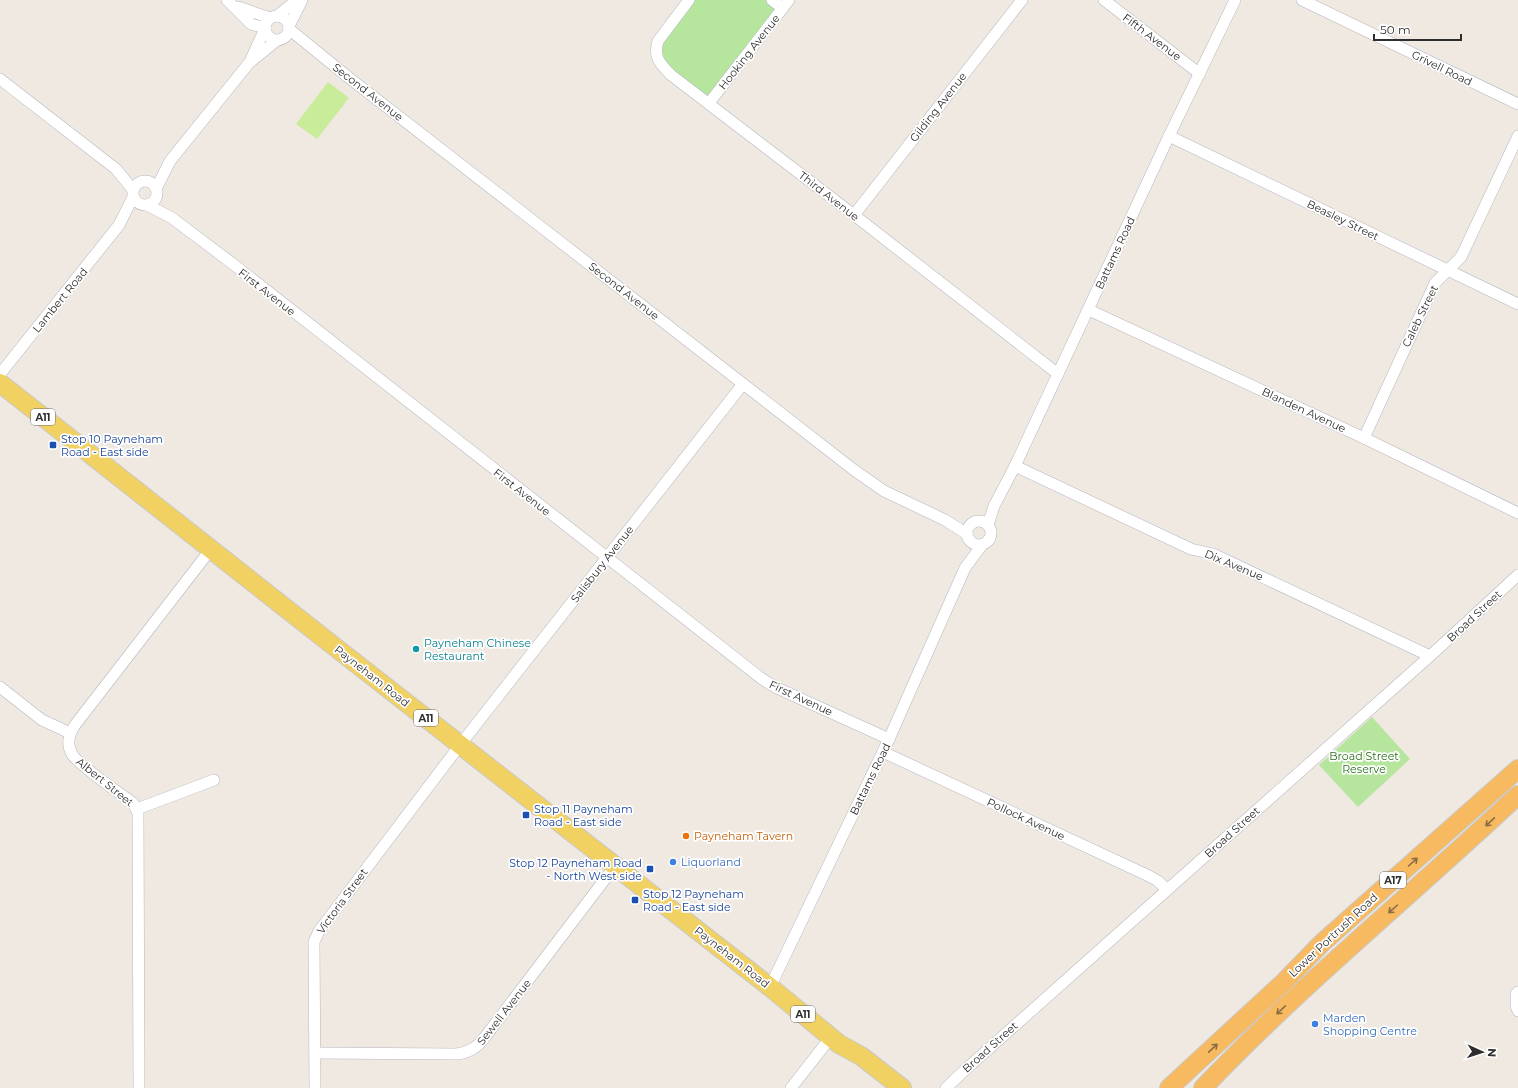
<svg xmlns="http://www.w3.org/2000/svg" width="1518" height="1088" font-family="Montserrat,sans-serif">
<style>
.green{fill:#b6e59e}
.pitch{fill:#c9ec9a}
.lines{fill:none;stroke-linecap:round;stroke-linejoin:round}
.minor-casing{stroke:#b4b7c1;stroke-width:12}
.primary-casing{stroke:#c9c9c9;stroke-width:20}
.trunk-casing{stroke:#c9c9c9;stroke-width:20}
.minor{stroke:#fff;stroke-width:11}
.primary{stroke:#f2d163;stroke-width:18}
.trunk{stroke:#f8ba60;stroke-width:18}
.oneway{stroke:#896d44}
.transit-dot{fill:#1a4fb4;stroke:#fff;stroke-width:1.5}
.culture-dot{fill:#0f9aa8;stroke:#fff;stroke-width:1.5}
.food-dot{fill:#e8710a;stroke:#fff;stroke-width:1.5}
.shop-dot{fill:#3f7fe0;stroke:#fff;stroke-width:1.5}
.labels{text-anchor:middle;stroke-width:3.5;stroke-linejoin:round;paint-order:stroke}
.shield{fill:#fff;stroke:#6d6d6d;stroke-width:1}
.shield-label{font-size:10px;font-weight:bold;fill:#2e2e2e}
.street-label{font-size:11px;fill:#2e2e2e;stroke:#fff}
.transit-label{font-size:11px;fill:#164399;stroke:#fff;text-anchor:start}
.culture-label{font-size:11px;fill:#0d838f;stroke:#fff;text-anchor:start}
.park-label{font-size:11px;fill:#2c6e1b;stroke:#fff}
.food-label{font-size:11px;fill:#c56008;stroke:#fff;text-anchor:start}
.shop-label{font-size:11px;fill:#366cbe;stroke:#fff;text-anchor:start}
</style>
<rect width="100%" height="100%" fill="#efe9e1"/>
<!-- green -->
<g class="green">
<path d="M 689,0 L 772,0 L 782,8 L 709,103 L 660,64 L 658,41 Z"/>
<path d="M 1372,717 L 1410,759 L 1358,807 L 1319,765 Z"/>
</g>
<!-- pitch -->
<path class="pitch" d="M 328,82 L 349,98 L 317,139 L 296,124 Z"/>
<g class="lines">
<!-- minor casing -->
<g class="minor-casing">
<g id="minor">
<path d="M 227,0 L 251,24 L 265,28"/>
<path d="M 689,0 L 658,41 C 653,57 660,64 671,75 L 854,215 L 1058,374"/>
<path d="M 772,0 L 782,8"/>
<path d="M 1104,0 L 1200,74"/>
<path d="M 1302,0 L 1518,104"/>
<path d="M 238,7 L 270,18"/>
<circle cx="277" cy="28" r="12"/>
<path d="M 277,16 L 297,0"/>
<path d="M 289,26 L 302,0"/>
<path d="M 289,29 L 348,77 L 854,470 L 884,491 L 945,520 L 967,534"/>
<path d="M 251,59 L 265,29"/>
<path d="M 0,79 L 116,169 L 133,190"/>
<path d="M 709,103 L 789,0"/>
<path d="M 1169,136 L 1518,304"/>
<circle cx="145" cy="193" r="12"/>
<path d="M 156,189 L 170,161 L 249,63 L 276,41"/>
<path d="M 147,205 L 172,218 L 233,264 L 762,679 L 777,688 L 889,739"/>
<path d="M 854,215 L 1022,0"/>
<path d="M 1089,310 L 1364,438 L 1518,513"/>
<path d="M 0,374 L 119,225 L 133,197"/>
<path d="M 1364,438 L 1435,283 L 1461,257 L 1518,136"/>
<path d="M 1015,466 L 1191,549 L 1213,554 L 1430,656"/>
<circle cx="979" cy="533" r="12"/>
<path d="M 988,525 L 994,506 L 1015,466 L 1169,136 L 1235,0"/>
<path d="M 0,687 L 42,720 L 70,733"/>
<path d="M 883,752 L 1149,876 L 1158,881 L 1167,890"/>
<path d="M 137,809 L 214,780"/>
<path d="M 770,987 L 889,739 L 965,568 L 982,545"/>
<path d="M 1518,992 L 1516,994 L 1516,1006 L 1518,1011"/>
<path d="M 315,1053 L 456,1054 C 468,1053 478,1047 485,1037 L 615,866"/>
<path d="M 139,1088 L 138,813 L 133,803 C 122,795 77,764 72,754 C 66,744 69,734 75,725 L 211,549"/>
<path d="M 315,1088 L 314,942 L 319,931 L 460,745 L 743,384"/>
<path d="M 791,1088 L 831,1037"/>
<path d="M 946,1088 L 966,1069 L 1430,656 L 1518,575"/>
</g>
</g>
<!-- primary casing -->
<g class="primary-casing">
<path id="primary" d="M 0,383 L 335,647 L 770,987 L 839,1044 L 861,1056 L 902,1088"/>
</g>
<!-- trunk casing -->
<g class="trunk-casing">
<g id="trunk">
<path d="M 1169,1088 L 1284,982 L 1322,943 L 1518,769"/>
<path d="M 1203,1088 C 1302,984 1414,893 1518,795"/>
</g>
</g>
<!-- minor -->
<use href="#minor" class="minor"/>
<!-- primary -->
<use href="#primary" class="primary"/>
<!-- trunk -->
<use href="#trunk" class="trunk"/>
</g>
<!-- one-way arrows -->
<defs><path id="oneway-shaft" d="M-6 0H5M1.5-3L5.5 0L1.5 3" fill="none" stroke-width="1.6" stroke-linecap="round" stroke-linejoin="round"/></defs>
<g class="oneway">
<use href="#oneway-shaft" transform="translate(1490 822) rotate(137)"/>
<use href="#oneway-shaft" transform="translate(1413 862) rotate(-42)"/>
<use href="#oneway-shaft" transform="translate(1393 909) rotate(138)"/>
<use href="#oneway-shaft" transform="translate(1281 1010) rotate(136)"/>
<use href="#oneway-shaft" transform="translate(1213 1048) rotate(-43)"/>
</g>
<!-- markers -->
<g class="transit-dot">
<rect x="49" y="441" width="8" height="8" rx="2"/>
<rect x="522" y="811" width="8" height="8" rx="2"/>
<rect x="646" y="865" width="8" height="8" rx="2"/>
<rect x="631" y="896" width="8" height="8" rx="2"/>
</g>
<circle class="culture-dot" cx="416" cy="649" r="4"/>
<circle class="food-dot" cx="686" cy="836" r="4"/>
<g class="shop-dot">
<circle cx="673" cy="862" r="4"/>
<circle cx="1315" cy="1024" r="4"/>
</g>
<g class="labels">
<!-- shield labels -->
<g class="shield">
<rect x="31" y="409" width="24" height="16" rx="3"/>
<rect x="414" y="710" width="24" height="16" rx="3"/>
<rect x="1380" y="872" width="26" height="16" rx="3"/>
<rect x="791" y="1006" width="24" height="16" rx="3"/>
</g>
<g class="shield-label">
<text x="43" y="421">A11</text>
<text x="426" y="722">A11</text>
<text x="1393" y="884">A17</text>
<text x="803" y="1018">A11</text>
</g>
<!-- street labels -->
<g class="street-label">
<text transform="translate(1152 37) rotate(37)" y="4">Fifth Avenue</text>
<text transform="translate(749 52) rotate(-52)" y="4">Hooking Avenue</text>
<text transform="translate(1442 68) rotate(26)" y="4">Grivell Road</text>
<text transform="translate(368 92) rotate(38)" y="4">Second Avenue</text>
<text transform="translate(938 107) rotate(-52)" y="4">Gilding Avenue</text>
<text transform="translate(829 196) rotate(38)" y="4">Third Avenue</text>
<text transform="translate(1343 220) rotate(26)" y="4">Beasley Street</text>
<text transform="translate(1115 253) rotate(-65)" y="4">Battams Road</text>
<text transform="translate(624 291) rotate(38)" y="4">Second Avenue</text>
<text transform="translate(267 292) rotate(38)" y="4">First Avenue</text>
<text transform="translate(60 300) rotate(-51)" y="4">Lambert Road</text>
<text transform="translate(1420 316) rotate(-64)" y="4">Caleb Street</text>
<text transform="translate(1304 410) rotate(25)" y="4">Blanden Avenue</text>
<text transform="translate(522 492) rotate(38)" y="4">First Avenue</text>
<text transform="translate(602 564) rotate(-52)" y="4">Salisbury Avenue</text>
<text transform="translate(1234 565) rotate(23)" y="4">Dix Avenue</text>
<text transform="translate(1474 616) rotate(-43)" y="4">Broad Street</text>
<text transform="translate(372 676) rotate(38)" y="4">Payneham Road</text>
<text transform="translate(801 698) rotate(25)" y="4">First Avenue</text>
<text transform="translate(870 779) rotate(-64)" y="4">Battams Road</text>
<text transform="translate(105 782) rotate(39)" y="4">Albert Street</text>
<text transform="translate(1026 819) rotate(25)" y="4">Pollock Avenue</text>
<text transform="translate(1232 832) rotate(-42)" y="4">Broad Street</text>
<text transform="translate(342 901) rotate(-54)" y="4">Victoria Street</text>
<text transform="translate(1333 935) rotate(-43)" y="4">Lower Portrush Road</text>
<text transform="translate(732 957) rotate(38)" y="4">Payneham Road</text>
<text transform="translate(504 1012) rotate(-52)" y="4">Sewell Avenue</text>
<text transform="translate(990 1047) rotate(-42)" y="4">Broad Street</text>
</g>
<!-- transit labels -->
<g class="transit-label">
<text x="61" y="443">Stop 10 Payneham<tspan x="61" dy="13">Road - East side</tspan></text>
<text x="534" y="813">Stop 11 Payneham<tspan x="534" dy="13">Road - East side</tspan></text>
<text x="642" y="867" text-anchor="end">Stop 12 Payneham Road<tspan x="642" dy="13">- North West side</tspan></text>
<text x="643" y="898">Stop 12 Payneham<tspan x="643" dy="13">Road - East side</tspan></text>
</g>
<!-- culture labels -->
<g class="culture-label">
<text x="424" y="647">Payneham Chinese<tspan x="424" dy="13">Restaurant</tspan></text>
</g>
<!-- park labels -->
<g class="park-label">
<text x="1364" y="760">Broad Street<tspan x="1364" dy="13">Reserve</tspan></text>
</g>
<!-- food labels -->
<g class="food-label">
<text x="694" y="840">Payneham Tavern</text>
</g>
<!-- shop labels -->
<g class="shop-label">
<text x="681" y="866">Liquorland</text>
<text x="1323" y="1022">Marden<tspan x="1323" dy="13">Shopping Centre</tspan></text>
</g>
</g>
<!-- north arrow -->
<g transform="translate(1482 1052) rotate(93)" stroke="#ffffff" stroke-width="3" paint-order="stroke">
<path d="M0-3L7 15L0 10L-7 15Z" fill="#2e2e2e"/>
<text y="-6" font-size="11" font-weight="bold" text-anchor="middle" fill="#2e2e2e">N</text>
</g>
<!-- scale -->
<path d="M1374 34v6h87v-6" fill="none" stroke="#2e2e2e" stroke-width="2"/>
<text x="1380" y="34" font-size="12" fill="#2e2e2e" stroke="#ffffff" stroke-width="3" paint-order="stroke">50 m</text>
</svg>
